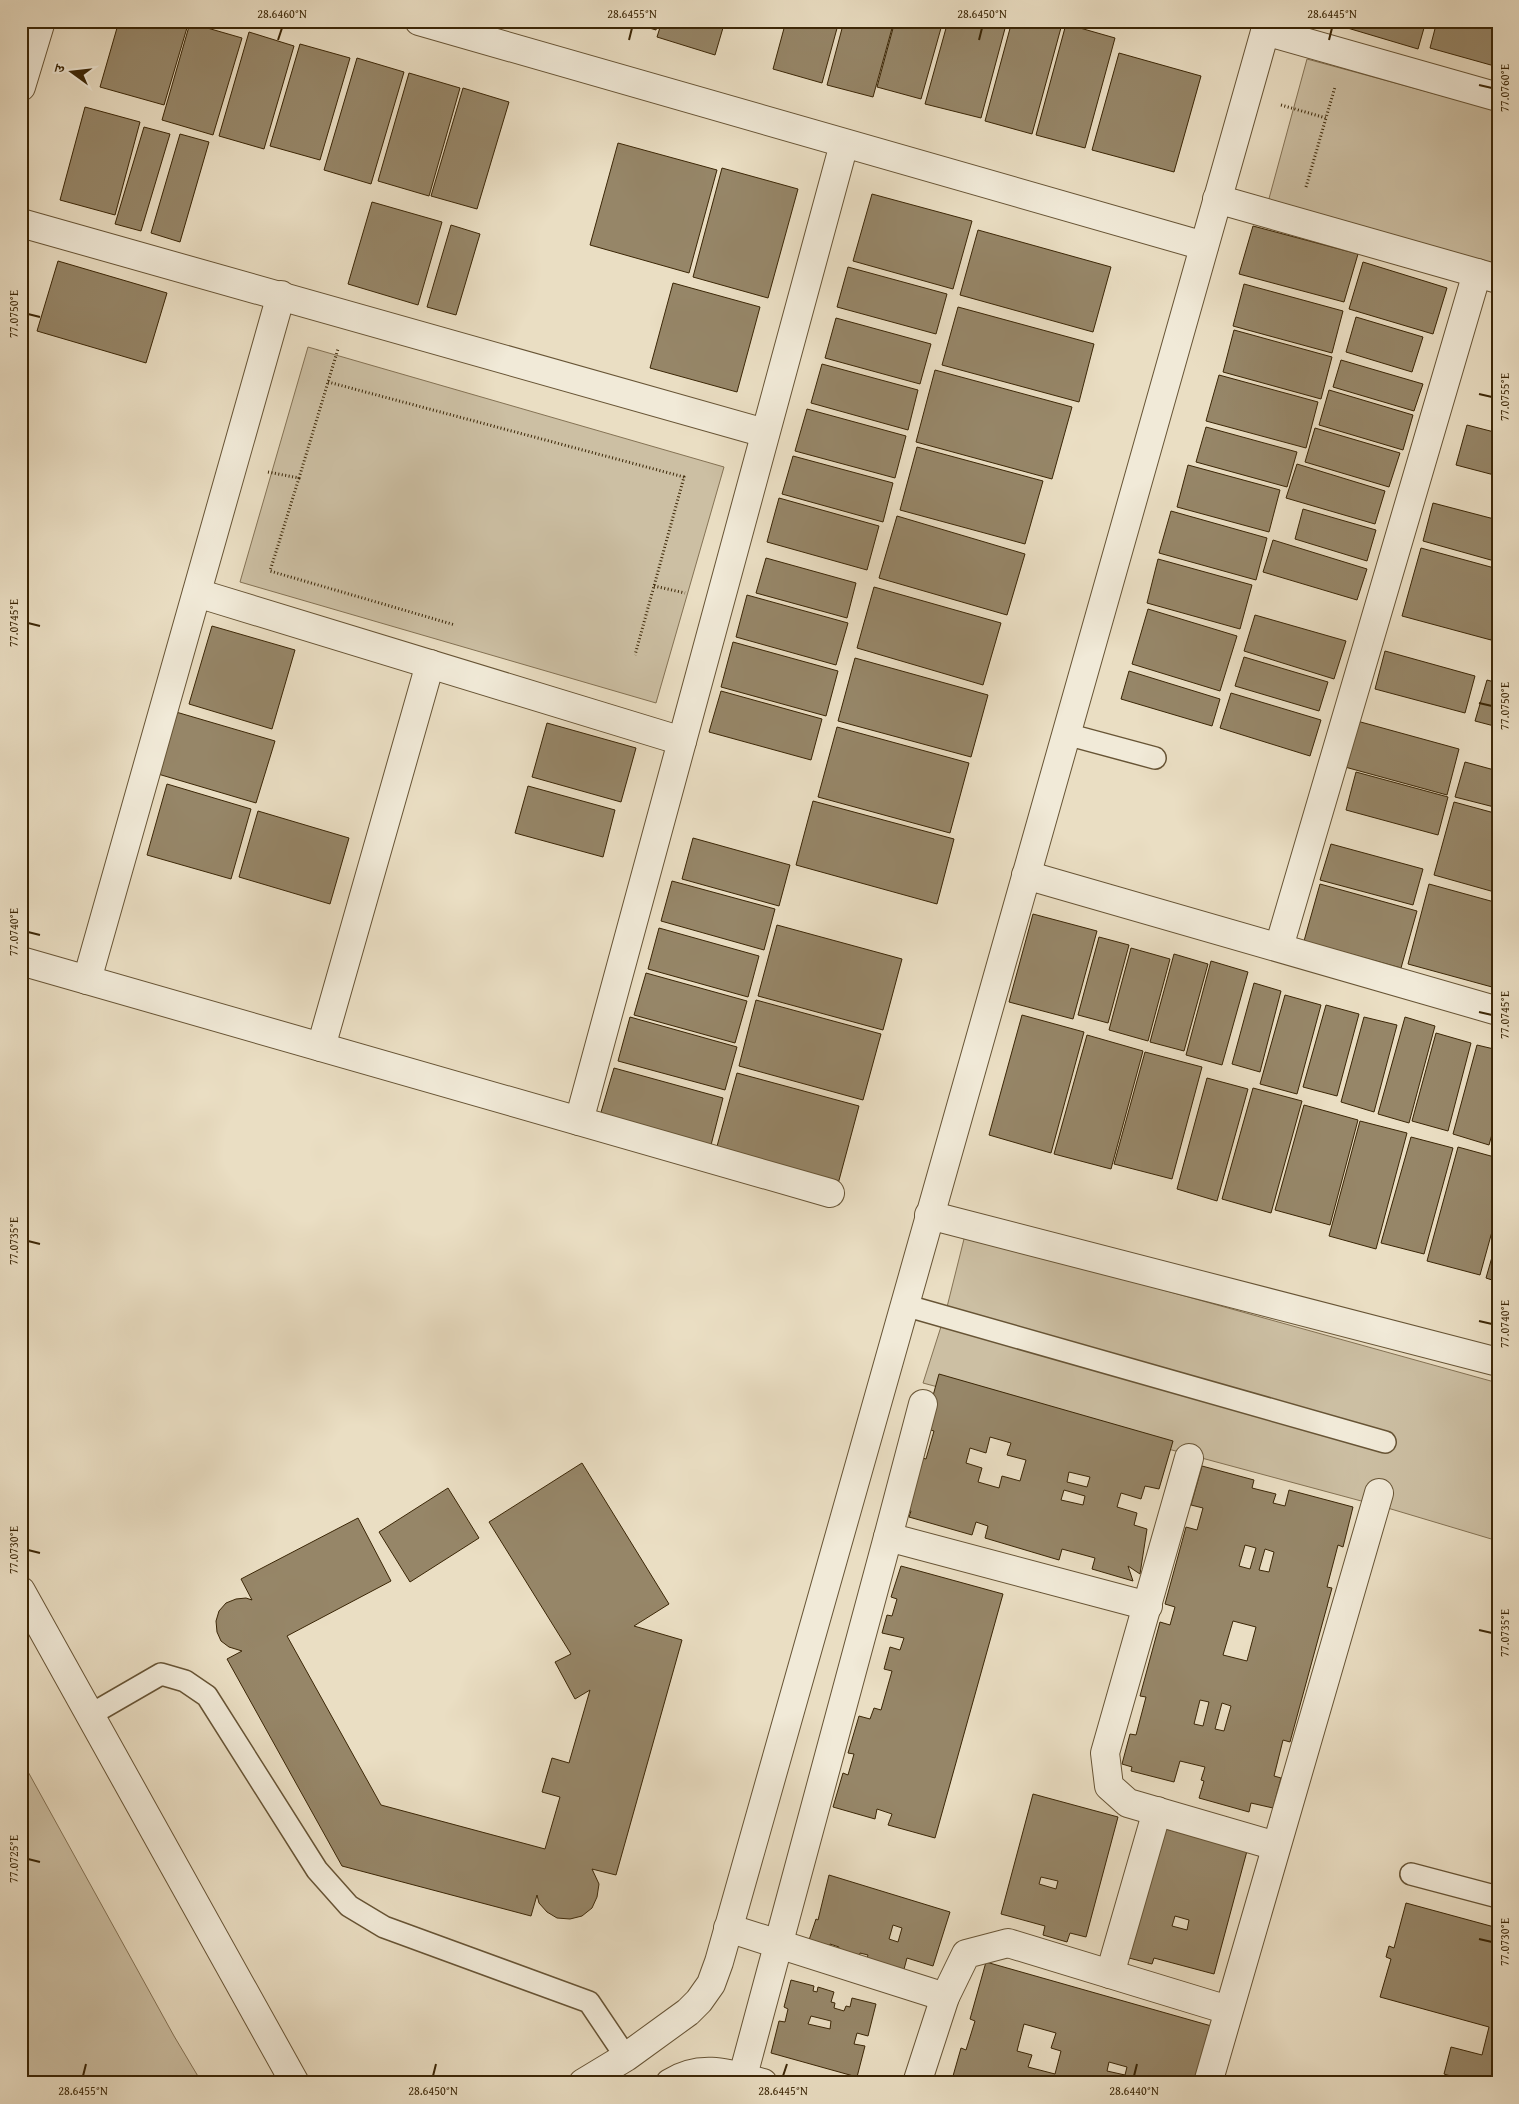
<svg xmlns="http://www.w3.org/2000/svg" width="1519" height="2104" font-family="'Gentium Book Plus','Noto Serif Devanagari',serif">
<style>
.green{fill:#ccbfa3;stroke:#847254}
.building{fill:#968668;stroke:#3b2606;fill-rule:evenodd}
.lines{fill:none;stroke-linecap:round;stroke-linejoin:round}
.lane-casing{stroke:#675435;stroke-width:24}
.street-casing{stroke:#675435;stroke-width:30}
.path{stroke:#3b2606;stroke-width:3;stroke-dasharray:1 2.5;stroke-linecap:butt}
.lane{stroke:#f1ead8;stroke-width:21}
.street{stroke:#f1ead8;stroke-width:28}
.ticks{fill:none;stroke:#3b2606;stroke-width:2}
.neatline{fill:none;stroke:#3b2606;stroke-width:2}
.ticks-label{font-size:12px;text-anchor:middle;fill:#3b2606}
</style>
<rect width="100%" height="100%" fill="#eadec3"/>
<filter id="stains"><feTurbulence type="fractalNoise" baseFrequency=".004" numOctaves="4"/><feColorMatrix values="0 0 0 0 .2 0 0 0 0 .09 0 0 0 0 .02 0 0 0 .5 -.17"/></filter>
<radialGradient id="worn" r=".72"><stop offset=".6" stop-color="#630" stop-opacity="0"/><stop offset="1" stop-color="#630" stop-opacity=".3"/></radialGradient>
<!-- green -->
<g class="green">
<path d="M 1307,59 L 1498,111 L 1498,280 L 1264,217 Z"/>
<path d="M 308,347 L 724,467 L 656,703 L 240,582 Z"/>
<path d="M 965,1235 L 1498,1383 L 1498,1541 L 1391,1509 L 923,1383 L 946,1311 Z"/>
<path d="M 21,1759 L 174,2036 L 202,2083 L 21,2083 Z"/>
</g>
<!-- building -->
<g class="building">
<path d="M 119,21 L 189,21 L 164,105 L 100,87 Z"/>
<path d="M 626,21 L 658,21 L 656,30 Z"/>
<path d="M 662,21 L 725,21 L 715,55 L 657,37 Z"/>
<path d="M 786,21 L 839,21 L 822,83 L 773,69 Z"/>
<path d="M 844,21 L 894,21 L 873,97 L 827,85 Z"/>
<path d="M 895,21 L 943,21 L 921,99 L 877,87 Z"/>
<path d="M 948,21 L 1007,21 L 981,118 L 925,104 Z"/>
<path d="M 1012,21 L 1054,21 L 1062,24 L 1032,134 L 985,121 Z"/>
<path d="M 1324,21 L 1426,21 L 1418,49 Z"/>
<path d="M 1437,21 L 1498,21 L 1498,67 L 1430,48 Z"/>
<path d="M 190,23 L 242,38 L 213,135 L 162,120 Z"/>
<path d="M 1066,24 L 1115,38 L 1085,148 L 1036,135 Z"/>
<path d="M 249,32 L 294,46 L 264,149 L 219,136 Z"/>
<path d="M 300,44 L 350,58 L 320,160 L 270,146 Z"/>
<path d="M 1119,53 L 1201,76 L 1174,172 L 1092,150 Z"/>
<path d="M 357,58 L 404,72 L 371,184 L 324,170 Z"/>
<path d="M 409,73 L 460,88 L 429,196 L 378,181 Z"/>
<path d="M 463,88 L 509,102 L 477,209 L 431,196 Z"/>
<path d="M 85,107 L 140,122 L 115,215 L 60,200 Z"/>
<path d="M 144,127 L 170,134 L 141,231 L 115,224 Z"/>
<path d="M 180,134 L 209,142 L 180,242 L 151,233 Z"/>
<path d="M 618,143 L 717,170 L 689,273 L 590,245 Z"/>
<path d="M 722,168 L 798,189 L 768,298 L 693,277 Z"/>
<path d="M 872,194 L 972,221 L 953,289 L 853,261 Z"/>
<path d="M 372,202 L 442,222 L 418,305 L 348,284 Z"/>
<path d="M 451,225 L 480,234 L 456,315 L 427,307 Z"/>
<path d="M 1253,226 L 1358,254 L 1344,302 L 1239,274 Z"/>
<path d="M 978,230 L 1111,267 L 1093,332 L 960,295 Z"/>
<path d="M 58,261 L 167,293 L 146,363 L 37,331 Z"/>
<path d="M 1363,262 L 1447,288 L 1433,334 L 1349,309 Z"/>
<path d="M 848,267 L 947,294 L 936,334 L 837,307 Z"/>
<path d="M 673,283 L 760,307 L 737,392 L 650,368 Z"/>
<path d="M 1244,284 L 1343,311 L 1332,353 L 1233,326 Z"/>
<path d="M 958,307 L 1094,344 L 1079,402 L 942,365 Z"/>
<path d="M 1356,317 L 1423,337 L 1412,372 L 1346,352 Z"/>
<path d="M 836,318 L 931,344 L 920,384 L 825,358 Z"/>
<path d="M 1234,330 L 1332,357 L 1321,399 L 1223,372 Z"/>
<path d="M 1341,360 L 1423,384 L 1414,411 L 1333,387 Z"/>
<path d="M 822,364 L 918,390 L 908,430 L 811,403 Z"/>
<path d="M 935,370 L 1072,407 L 1052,479 L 916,442 Z"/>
<path d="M 1219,375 L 1318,402 L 1306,448 L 1206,421 Z"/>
<path d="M 1329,390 L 1413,415 L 1403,450 L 1319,425 Z"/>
<path d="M 807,409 L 906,436 L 895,478 L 795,451 Z"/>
<path d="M 1467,425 L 1498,433 L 1498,476 L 1456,465 Z"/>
<path d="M 1206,427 L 1297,452 L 1287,487 L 1196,462 Z"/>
<path d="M 1315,428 L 1400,453 L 1389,487 L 1305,462 Z"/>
<path d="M 917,447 L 1043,481 L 1025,544 L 900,510 Z"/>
<path d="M 793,456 L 893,483 L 883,522 L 782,494 Z"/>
<path d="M 1297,464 L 1385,491 L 1375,524 L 1286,498 Z"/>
<path d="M 1188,465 L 1280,490 L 1269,532 L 1177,507 Z"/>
<path d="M 779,498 L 879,526 L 867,570 L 767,542 Z"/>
<path d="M 1433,503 L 1498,520 L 1498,562 L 1423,541 Z"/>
<path d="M 1303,509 L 1376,530 L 1367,561 L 1295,539 Z"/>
<path d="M 1171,511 L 1267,538 L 1256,580 L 1159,553 Z"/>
<path d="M 897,516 L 1025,554 L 1007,615 L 879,578 Z"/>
<path d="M 1273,540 L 1367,569 L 1357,600 L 1263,572 Z"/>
<path d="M 1421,548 L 1498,569 L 1498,615 L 1491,640 L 1402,616 Z"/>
<path d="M 766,558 L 856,583 L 847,618 L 756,593 Z"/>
<path d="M 1158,559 L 1252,585 L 1240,629 L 1147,603 Z"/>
<path d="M 874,587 L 1001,623 L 983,685 L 857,648 Z"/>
<path d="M 747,595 L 848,623 L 836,665 L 736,637 Z"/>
<path d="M 1148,609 L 1237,636 L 1220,691 L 1132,664 Z"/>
<path d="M 1255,615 L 1346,641 L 1334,679 L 1244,651 Z"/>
<path d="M 212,626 L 295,650 L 272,729 L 189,704 Z"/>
<path d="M 733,642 L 838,671 L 826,716 L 721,687 Z"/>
<path d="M 1385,651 L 1475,676 L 1465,713 L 1375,689 Z"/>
<path d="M 1244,657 L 1328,682 L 1319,711 L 1235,686 Z"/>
<path d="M 855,658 L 988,695 L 971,757 L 838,721 Z"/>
<path d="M 1129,671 L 1220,699 L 1212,726 L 1121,699 Z"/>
<path d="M 1487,680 L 1498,683 L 1498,727 L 1475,721 Z"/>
<path d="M 721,691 L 822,719 L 811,760 L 709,732 Z"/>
<path d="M 1231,693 L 1321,720 L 1310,756 L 1220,728 Z"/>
<path d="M 176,712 L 275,741 L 256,803 L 158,774 Z"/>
<path d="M 1357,721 L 1459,749 L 1447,795 L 1345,767 Z"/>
<path d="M 547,723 L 636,748 L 621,802 L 532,777 Z"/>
<path d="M 837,727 L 969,763 L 950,833 L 818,797 Z"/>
<path d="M 1465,762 L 1498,771 L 1498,808 L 1455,797 Z"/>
<path d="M 1356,772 L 1448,797 L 1438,835 L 1346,810 Z"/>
<path d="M 167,784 L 251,809 L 231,879 L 147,855 Z"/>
<path d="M 528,786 L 615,810 L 603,857 L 515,833 Z"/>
<path d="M 813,801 L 954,839 L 937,904 L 796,865 Z"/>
<path d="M 1454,802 L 1498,814 L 1498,893 L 1434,875 Z"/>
<path d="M 258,811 L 349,838 L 330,904 L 239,877 Z"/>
<path d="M 693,838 L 790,865 L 779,906 L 682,879 Z"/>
<path d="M 1331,844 L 1423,869 L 1413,905 L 1320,880 Z"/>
<path d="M 672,881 L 775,909 L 764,950 L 661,921 Z"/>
<path d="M 1320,884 L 1417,911 L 1401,968 L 1304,941 Z"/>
<path d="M 1429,884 L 1498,903 L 1498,966 L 1492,987 L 1408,964 Z"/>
<path d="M 1033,914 L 1097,931 L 1073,1019 L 1009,1002 Z"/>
<path d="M 777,925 L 902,959 L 883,1030 L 758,996 Z"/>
<path d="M 659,928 L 759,956 L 748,997 L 648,969 Z"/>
<path d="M 1099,937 L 1129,945 L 1108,1023 L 1078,1015 Z"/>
<path d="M 1131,948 L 1170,959 L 1148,1041 L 1109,1030 Z"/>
<path d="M 1174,954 L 1208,964 L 1184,1051 L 1150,1042 Z"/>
<path d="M 1211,961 L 1248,972 L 1222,1065 L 1186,1055 Z"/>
<path d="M 646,973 L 747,1001 L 735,1043 L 634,1015 Z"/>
<path d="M 1254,983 L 1281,991 L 1260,1072 L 1232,1064 Z"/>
<path d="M 1285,995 L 1321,1005 L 1297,1094 L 1260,1084 Z"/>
<path d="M 756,1000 L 881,1034 L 863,1100 L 739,1066 Z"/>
<path d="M 1326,1005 L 1359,1014 L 1337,1096 L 1303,1087 Z"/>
<path d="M 1022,1015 L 1084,1032 L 1051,1153 L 989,1135 Z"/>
<path d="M 630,1017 L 737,1047 L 725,1090 L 618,1061 Z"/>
<path d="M 1364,1017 L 1397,1025 L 1374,1112 L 1341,1102 Z"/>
<path d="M 1405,1017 L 1435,1026 L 1409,1123 L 1378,1114 Z"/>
<path d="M 1436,1033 L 1471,1043 L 1448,1131 L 1412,1121 Z"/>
<path d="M 1087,1035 L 1143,1051 L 1111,1169 L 1054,1154 Z"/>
<path d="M 1477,1045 L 1498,1050 L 1498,1113 L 1489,1145 L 1453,1134 Z"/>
<path d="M 1145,1052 L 1202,1067 L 1172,1179 L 1114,1164 Z"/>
<path d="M 614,1068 L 723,1098 L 710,1149 L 599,1119 Z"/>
<path d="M 737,1073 L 859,1106 L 838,1184 L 716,1150 Z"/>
<path d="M 1207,1078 L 1248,1089 L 1217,1201 L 1177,1189 Z"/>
<path d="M 1253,1088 L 1302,1101 L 1271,1213 L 1222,1199 Z"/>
<path d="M 1304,1105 L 1358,1120 L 1330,1225 L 1275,1210 Z"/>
<path d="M 1360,1121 L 1407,1133 L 1376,1249 L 1329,1236 Z"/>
<path d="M 1411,1137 L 1453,1148 L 1424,1254 L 1381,1243 Z"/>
<path d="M 1458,1147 L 1498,1158 L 1498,1210 L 1480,1275 L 1427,1261 Z"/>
<path d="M 1498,1236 L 1498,1282 L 1486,1278 Z"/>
<path d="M 939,1374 L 1173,1441 L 1159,1489 L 1145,1486 L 1141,1499 L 1121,1493 L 1117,1507 L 1137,1513 L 1134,1525 L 1147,1529 L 1140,1574 L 1128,1566 L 1133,1581 L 1092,1569 L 1095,1558 L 1062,1549 L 1059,1560 L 985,1538 L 988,1526 L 976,1522 L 972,1535 L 909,1517 L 911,1511 L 901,1507 L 916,1456 L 926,1459 L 934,1431 L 924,1428 ZM 990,1437 L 1011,1443 L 1007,1455 L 1026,1460 L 1020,1481 L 1002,1476 L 999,1488 L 978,1482 L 982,1468 L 966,1463 L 970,1448 L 986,1453 ZM 1069,1472 L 1090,1477 L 1087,1487 L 1067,1482 ZM 1064,1490 L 1085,1496 L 1083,1505 L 1061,1500 Z"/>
<path d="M 582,1463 L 669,1604 L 634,1626 L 682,1640 L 616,1875 L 592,1869 L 599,1884 L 597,1897 L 592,1908 L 582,1916 L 570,1919 L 557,1918 L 547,1912 L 539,1903 L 537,1895 L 531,1916 L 342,1866 L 227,1659 L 242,1651 L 229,1647 L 221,1641 L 217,1632 L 216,1621 L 219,1611 L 226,1603 L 236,1599 L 246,1598 L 252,1600 L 241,1579 L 358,1518 L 391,1581 L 287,1636 L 381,1805 L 545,1849 L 560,1797 L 542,1792 L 552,1758 L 569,1763 L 590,1690 L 575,1699 L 555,1662 L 571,1654 L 489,1522 Z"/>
<path d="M 1202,1466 L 1254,1480 L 1252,1488 L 1276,1494 L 1273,1503 L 1285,1506 L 1289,1490 L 1353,1507 L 1343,1547 L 1338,1545 L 1327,1587 L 1332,1588 L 1290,1742 L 1283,1740 L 1274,1776 L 1281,1778 L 1273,1808 L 1251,1803 L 1249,1812 L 1199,1798 L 1204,1781 L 1201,1780 L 1205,1767 L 1180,1761 L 1174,1782 L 1131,1771 L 1132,1767 L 1122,1764 L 1130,1734 L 1136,1735 L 1146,1697 L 1140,1696 L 1160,1622 L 1170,1625 L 1175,1607 L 1165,1604 L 1186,1527 L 1197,1530 L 1203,1508 L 1191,1505 ZM 1245,1545 L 1256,1548 L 1250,1569 L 1239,1566 ZM 1265,1549 L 1274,1552 L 1269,1572 L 1259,1570 ZM 1233,1621 L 1256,1627 L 1247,1661 L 1223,1655 ZM 1200,1700 L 1209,1702 L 1203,1726 L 1194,1724 ZM 1222,1703 L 1231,1706 L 1224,1731 L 1215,1729 Z"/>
<path d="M 448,1488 L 479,1538 L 410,1582 L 379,1532 Z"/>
<path d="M 901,1566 L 1003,1594 L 935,1838 L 888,1825 L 892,1814 L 877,1809 L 875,1819 L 833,1807 L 843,1773 L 848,1775 L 854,1754 L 848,1753 L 859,1716 L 870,1719 L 874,1708 L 881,1710 L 892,1671 L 884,1669 L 890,1647 L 900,1650 L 904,1638 L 882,1633 L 887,1615 L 892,1616 L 897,1599 L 891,1597 Z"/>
<path d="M 1033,1794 L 1118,1817 L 1086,1937 L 1070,1933 L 1067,1942 L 1043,1935 L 1045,1926 L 1001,1914 ZM 1041,1877 L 1058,1881 L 1056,1889 L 1039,1884 Z"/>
<path d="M 1155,1826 L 1247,1851 L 1214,1974 L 1154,1958 L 1152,1964 L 1129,1958 ZM 1175,1916 L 1189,1920 L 1187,1930 L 1172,1926 Z"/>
<path d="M 829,1875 L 950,1912 L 933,1966 L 907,1958 L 903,1973 L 866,1961 L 868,1955 L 860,1953 L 858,1962 L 836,1955 L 839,1947 L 830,1944 L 829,1950 L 808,1943 L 816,1919 L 818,1920 ZM 893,1925 L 902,1928 L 898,1942 L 889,1939 Z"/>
<path d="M 1406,1903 L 1498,1928 L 1498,2083 L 1474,2083 L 1444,2074 L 1451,2047 L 1482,2055 L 1489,2027 L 1380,1997 L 1391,1959 L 1386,1957 L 1389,1946 L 1394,1948 Z"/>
<path d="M 986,1962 L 1215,2027 L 1200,2083 L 1177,2083 L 1160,2078 L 1159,2083 L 1121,2083 L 1104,2078 L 1103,2083 L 951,2083 L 961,2048 L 966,2050 L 975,2021 L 970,2019 ZM 1024,2024 L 1056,2033 L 1051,2048 L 1061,2051 L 1055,2074 L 1028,2067 L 1032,2055 L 1017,2051 ZM 1109,2062 L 1127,2067 L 1125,2075 L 1107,2071 Z"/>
<path d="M 791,1980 L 814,1986 L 813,1991 L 817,1992 L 818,1987 L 834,1992 L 831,2002 L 835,2003 L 834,2008 L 844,2011 L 846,2006 L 850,2007 L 852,1998 L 876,2004 L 868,2036 L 857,2033 L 854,2044 L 865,2046 L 857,2077 L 771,2053 L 779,2021 L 785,2022 L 788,2009 L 784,2007 ZM 811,2016 L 831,2021 L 830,2029 L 808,2024 Z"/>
</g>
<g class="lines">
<!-- lane casing -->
<g class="lane-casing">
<g id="lane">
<path d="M 1066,734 L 1155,758"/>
<path d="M 904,1305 L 1385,1442"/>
<path d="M 90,1715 L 161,1674 L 185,1681 L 207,1696 L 317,1870 L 349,1906 L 384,1927 L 589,2002 L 626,2057"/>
<path d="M 1411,1874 L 1498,1897"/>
</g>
</g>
<!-- street casing -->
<g class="street-casing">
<g id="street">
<path d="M 419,21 L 1204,246"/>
<path d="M 1265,31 L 1498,97"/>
<path d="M 21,87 L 41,21"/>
<path d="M 1217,199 L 1498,279"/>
<path d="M 21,223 L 765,433"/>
<path d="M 197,593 L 682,741"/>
<path d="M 1026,875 L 1498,1011"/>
<path d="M 1279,947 L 1477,273"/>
<path d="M 21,961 L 830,1193"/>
<path d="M 87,980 L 281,295"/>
<path d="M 321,1047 L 430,664"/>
<path d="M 579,1121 L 844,144"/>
<path d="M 929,1215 L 1498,1362"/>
<path d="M 1189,1458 L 1105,1753 L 1109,1786 L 1128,1803 L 1276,1846"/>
<path d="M 888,1537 L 923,1404"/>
<path d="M 21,1591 L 295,2083"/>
<path d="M 728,1928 L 945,1997"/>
<path d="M 1110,1974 L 1157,1811"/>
<path d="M 583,2083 L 626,2057 L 688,2012 L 699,2001 L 711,1984 L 719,1962 L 1268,21"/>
<path d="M 670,2083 C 702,2063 730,2074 763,2083"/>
<path d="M 741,2083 L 888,1537 L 1148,1606"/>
<path d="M 917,2083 L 945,1997 L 966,1954 L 1008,1943 L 1228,2010"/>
<path d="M 1208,2083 L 1379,1493"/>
</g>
</g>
<!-- path -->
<g class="path">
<path d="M 1281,105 L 1326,118 L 1335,87"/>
<path d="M 1306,187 L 1326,118"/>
<path d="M 328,382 L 684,477 L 635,655"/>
<path d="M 268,472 L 299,478 L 338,349"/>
<path d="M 299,478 L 270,571 L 455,625"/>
<path d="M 654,586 L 685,593"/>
</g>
<!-- lane -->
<use href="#lane" class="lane"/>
<!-- street -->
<use href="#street" class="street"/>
</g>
<!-- ticks -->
<path class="ticks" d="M 278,40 L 282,28M 629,40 L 632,28M 979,40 L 982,28M 1329,40 L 1332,28M 1479,85 L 1492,88M 28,314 L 40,317M 1479,394 L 1492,397M 28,623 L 40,626M 1479,703 L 1492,706M 28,932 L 40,935M 1479,1012 L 1492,1015M 28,1241 L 40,1244M 1479,1321 L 1492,1324M 28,1550 L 40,1553M 1479,1630 L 1492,1633M 28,1859 L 40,1862M 1479,1939 L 1492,1942M 83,2076 L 86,2064M 433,2076 L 436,2064M 783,2076 L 787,2064M 1134,2076 L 1137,2064"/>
<!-- margin -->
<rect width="1519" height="2104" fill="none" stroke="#eadec3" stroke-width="55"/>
<!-- north arrow -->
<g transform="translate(72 72) rotate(285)" stroke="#f1ead8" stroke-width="4" paint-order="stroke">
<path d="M0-4L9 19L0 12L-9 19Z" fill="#3b2606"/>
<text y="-8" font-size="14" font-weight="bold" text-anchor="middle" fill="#3b2606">उ</text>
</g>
<rect x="28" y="28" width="1464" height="2048" class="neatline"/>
<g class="ticks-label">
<text x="282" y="18">28.6460°N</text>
<text x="632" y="18">28.6455°N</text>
<text x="982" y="18">28.6450°N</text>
<text x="1332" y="18">28.6445°N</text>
<text transform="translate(1505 88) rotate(-90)" y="4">77.0760°E</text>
<text transform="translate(14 314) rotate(-90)" y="4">77.0750°E</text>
<text transform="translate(1505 397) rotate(-90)" y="4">77.0755°E</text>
<text transform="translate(14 623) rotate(-90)" y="4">77.0745°E</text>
<text transform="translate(1505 706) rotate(-90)" y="4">77.0750°E</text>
<text transform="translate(14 932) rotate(-90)" y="4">77.0740°E</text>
<text transform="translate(1505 1015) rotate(-90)" y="4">77.0745°E</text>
<text transform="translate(14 1241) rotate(-90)" y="4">77.0735°E</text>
<text transform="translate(1505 1324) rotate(-90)" y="4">77.0740°E</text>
<text transform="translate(14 1550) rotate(-90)" y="4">77.0730°E</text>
<text transform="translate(1505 1633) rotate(-90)" y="4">77.0735°E</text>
<text transform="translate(14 1859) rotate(-90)" y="4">77.0725°E</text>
<text transform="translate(1505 1942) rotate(-90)" y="4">77.0730°E</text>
<text x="83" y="2095">28.6455°N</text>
<text x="433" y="2095">28.6450°N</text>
<text x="783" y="2095">28.6445°N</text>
<text x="1134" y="2095">28.6440°N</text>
</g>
<rect width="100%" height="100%" filter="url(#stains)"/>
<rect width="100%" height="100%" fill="url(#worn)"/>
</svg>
